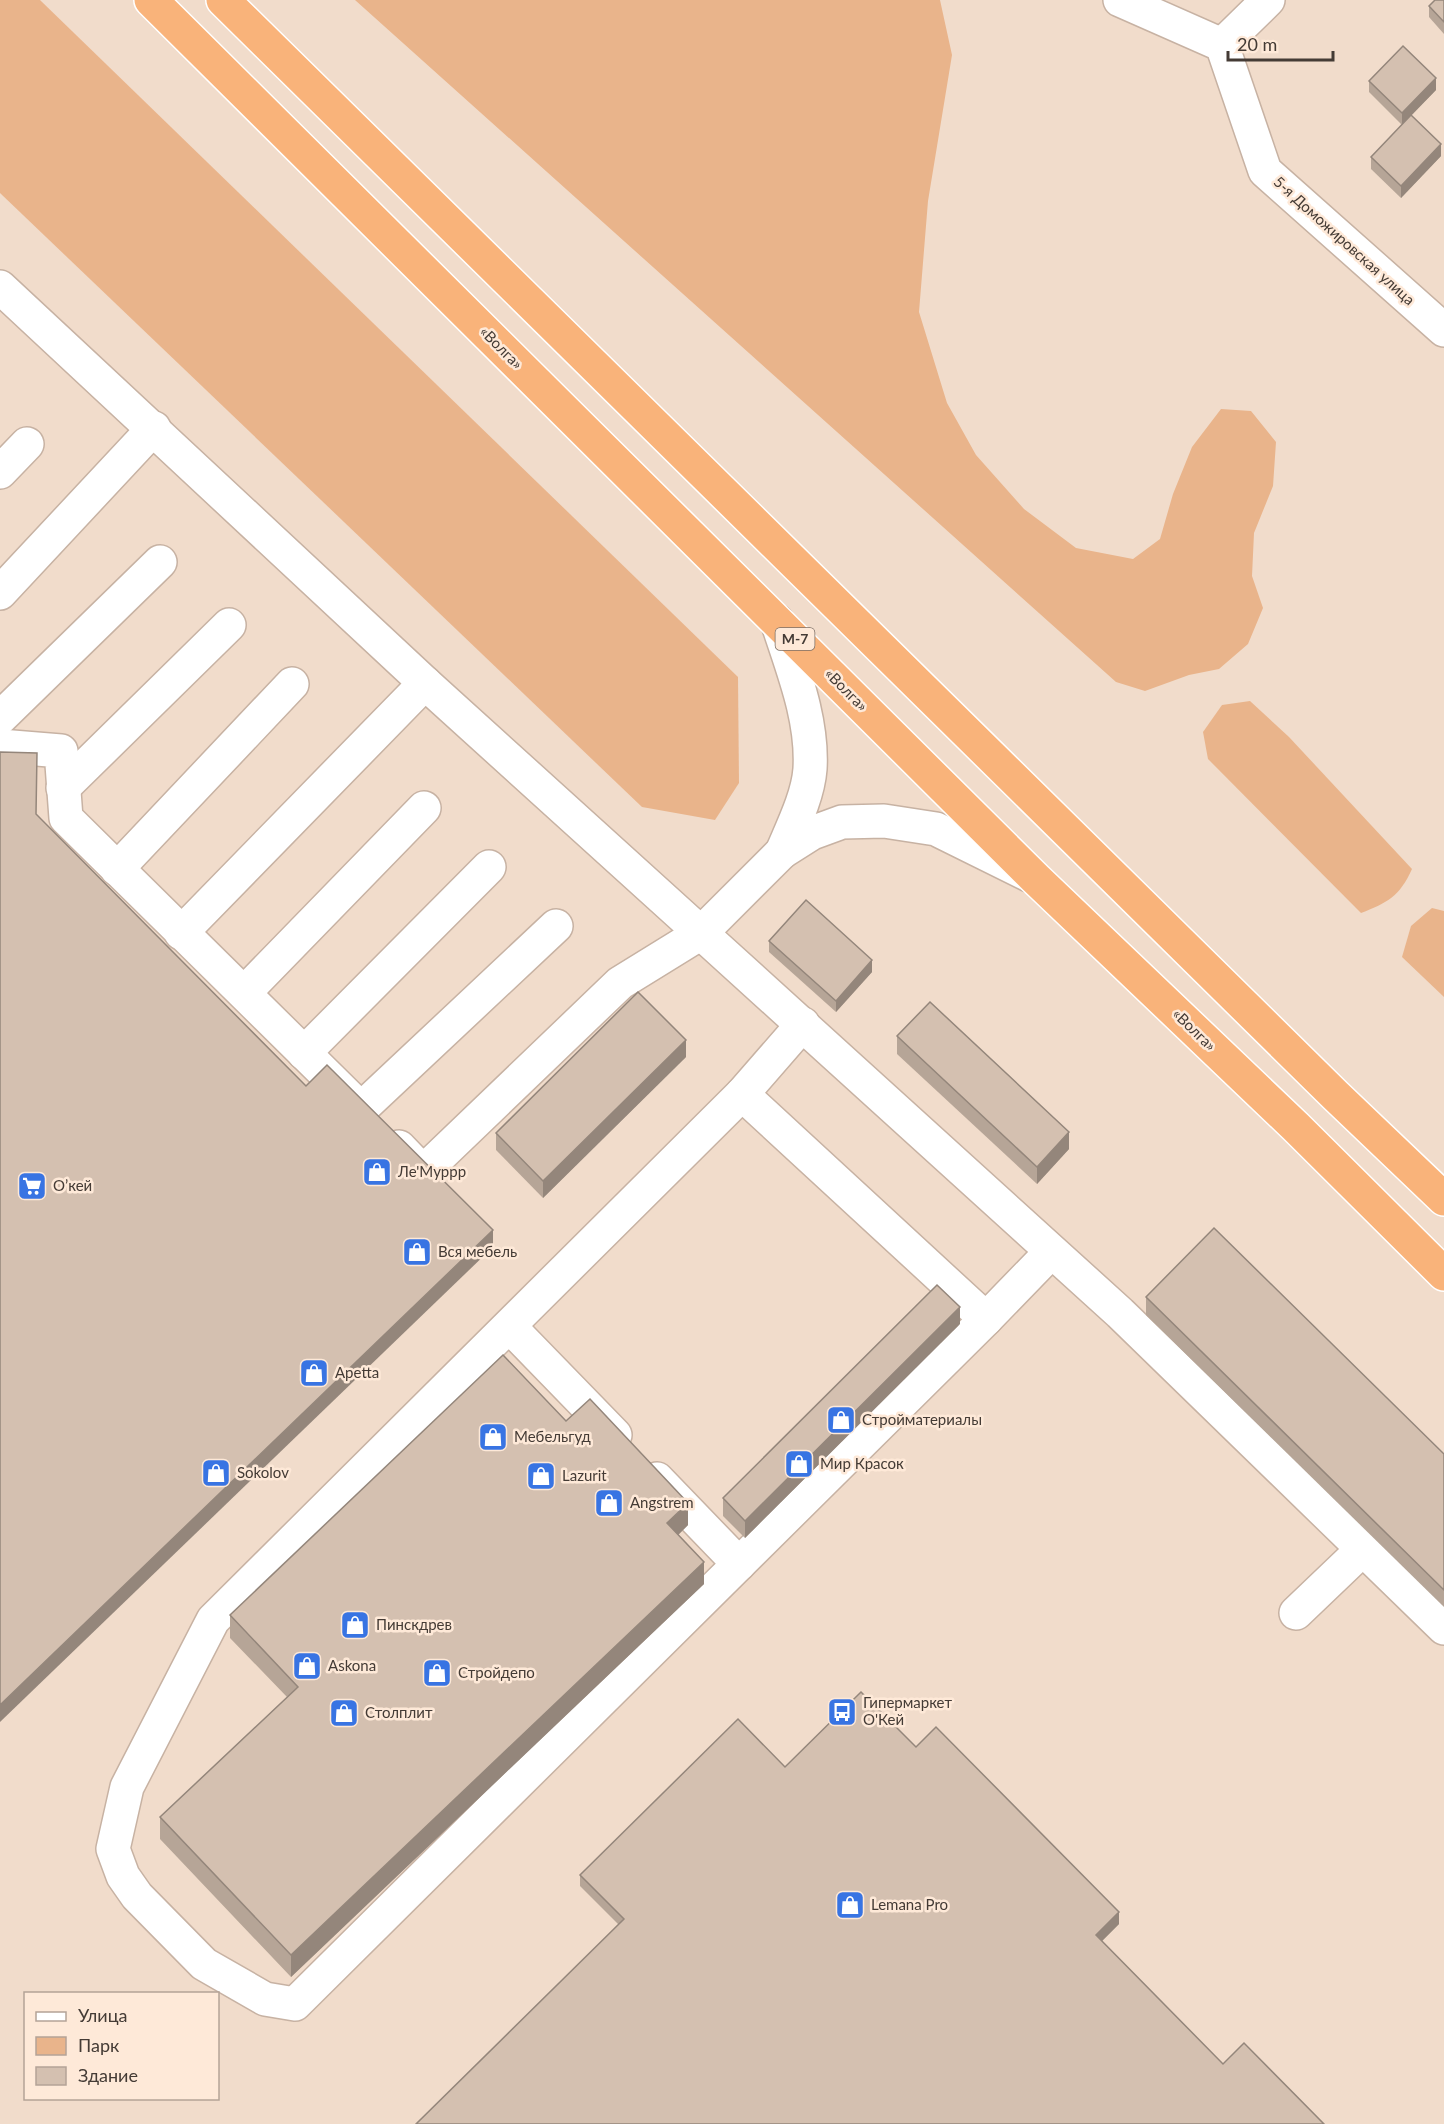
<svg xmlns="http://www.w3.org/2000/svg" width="1444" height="2124" font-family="Lato,sans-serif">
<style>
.green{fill:#e9b48b}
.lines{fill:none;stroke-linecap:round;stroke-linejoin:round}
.minor-casing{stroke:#c7b2a3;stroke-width:36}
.highway-casing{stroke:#fff;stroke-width:36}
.minor{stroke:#fff;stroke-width:33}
.highway{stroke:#f9b37a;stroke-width:33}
.wall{fill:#b6a597}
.shaded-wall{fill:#94867b}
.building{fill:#d4c0b0;stroke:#94867b;stroke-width:1.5}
.labels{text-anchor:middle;stroke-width:5;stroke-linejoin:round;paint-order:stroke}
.shield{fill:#fee9d8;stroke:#7c6f66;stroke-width:1.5}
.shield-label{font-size:14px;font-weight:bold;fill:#443b35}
.street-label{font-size:15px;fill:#443b35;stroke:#fee9d8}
.poi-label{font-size:15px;fill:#443b35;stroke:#fee9d8;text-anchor:start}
</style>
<rect width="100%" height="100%" fill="#f1dccb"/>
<!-- green -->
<g class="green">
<path d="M 0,0 L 40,0 L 738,677 L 739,783 L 715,820 L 642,807 L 0,193 Z"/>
<path d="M 355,0 L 940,0 L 952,55 L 928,201 L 919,312 L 947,403 L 976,455 L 1024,509 L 1076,548 L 1133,559 L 1160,539 L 1173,494 L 1192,447 L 1221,409 L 1251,411 L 1276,442 L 1273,486 L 1254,533 L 1252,576 L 1263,608 L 1248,644 L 1219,669 L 1189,675 L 1145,691 L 1116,682 Z"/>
<path d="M 1250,701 L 1289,737 L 1412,869 C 1400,896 1387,903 1361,913 L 1208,759 L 1203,732 L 1222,705 Z"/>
<path d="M 1432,908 L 1444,911 L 1444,997 L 1402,957 L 1411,926 Z"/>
</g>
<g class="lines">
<!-- minor casing -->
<g class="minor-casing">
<g id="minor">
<path d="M 1120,0 L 1222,45 L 1265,171 L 1444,330"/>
<path d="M 1222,45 L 1268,0"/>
<path d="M 0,287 L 425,683 L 701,933 L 620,983 L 423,1172 L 399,1147"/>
<path d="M 0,472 L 27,444"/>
<path d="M 0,593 L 154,428"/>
<path d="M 777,621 C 792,668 813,718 810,769 C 808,796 793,826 782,852 L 812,833 L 842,822 L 884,821 L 936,829 L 1029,875"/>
<path d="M 0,718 L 160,562"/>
<path d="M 0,746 L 61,751 L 66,818 L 354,1102"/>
<path d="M 63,788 L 229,625"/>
<path d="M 782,852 L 701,933 L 1120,1313 L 1444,1628"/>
<path d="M 117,869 L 292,684"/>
<path d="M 181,933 L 425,683"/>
<path d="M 244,993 L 424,808"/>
<path d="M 803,1024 L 742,1094 L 986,1319 L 1051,1252"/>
<path d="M 304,1053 L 489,867"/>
<path d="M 742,1094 L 213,1620 L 127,1787 L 113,1849 L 123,1876 L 137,1896 L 204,1964 L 265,1999 L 295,2004 L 986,1319"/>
<path d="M 361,1109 L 556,926"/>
<path d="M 510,1327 L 615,1435"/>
<path d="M 657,1479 L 739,1564"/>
<path d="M 1296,1613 L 1363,1549"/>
</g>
</g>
<!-- highway casing -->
<g class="highway-casing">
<g id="highway">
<path d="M 151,0 L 1036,879 L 1296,1127 L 1444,1274"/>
<path d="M 223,0 L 1335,1095 L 1444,1199"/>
</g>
</g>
<!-- minor -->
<use href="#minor" class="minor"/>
<!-- highway -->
<use href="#highway" class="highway"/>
</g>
<!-- wall -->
<g class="wall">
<path d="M 1444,0 L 1444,34 L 1429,17 L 1429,6 Z"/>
<path d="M 1369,81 L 1436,90 L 1402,125 L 1369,92 Z"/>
<path d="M 1441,156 L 1401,198 L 1371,169 L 1371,157 Z"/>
<path d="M 769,941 L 872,972 L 836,1012 L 769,952 Z"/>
<path d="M 897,1036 L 1069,1149 L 1037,1184 L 897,1054 Z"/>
<path d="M 686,1057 L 543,1198 L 496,1150 L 496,1133 Z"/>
<path d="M 1146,1297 L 1444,1454 L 1444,1607 L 1146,1315 Z"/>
<path d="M 960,1324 L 745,1538 L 723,1516 L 723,1498 Z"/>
<path d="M 566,1421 L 688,1525 L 678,1535 L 704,1584 L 291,1977 L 160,1839 L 160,1817 L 287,1697 L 230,1638 L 230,1615 Z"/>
<path d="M 916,1747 L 1119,1924 L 1102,1941 L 1223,2064 L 1324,2124 L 618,1924 L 580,1886 L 580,1875 L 785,1767 Z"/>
</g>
<!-- shaded-wall -->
<g class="shaded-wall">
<path d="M 1436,78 L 1436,90 L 1402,125 L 1402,113 Z"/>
<path d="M 1441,144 L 1441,156 L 1401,198 L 1401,186 Z"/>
<path d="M 872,960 L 872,972 L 836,1012 L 836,1001 Z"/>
<path d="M 686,1040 L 686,1057 L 543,1198 L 543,1181 Z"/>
<path d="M 1069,1132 L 1069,1149 L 1037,1184 L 1037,1167 Z"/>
<path d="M 493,1230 L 493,1247 L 0,1722 L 0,1705 Z"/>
<path d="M 960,1307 L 960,1324 L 745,1538 L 745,1521 Z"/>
<path d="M 688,1503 L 688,1525 L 667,1546 L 667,1523 Z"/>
<path d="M 704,1562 L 704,1584 L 291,1977 L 291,1955 Z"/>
<path d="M 1119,1912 L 1119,1924 L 1096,1947 L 1096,1935 Z"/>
</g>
<!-- building -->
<g class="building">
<path d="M 1435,0 L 1444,0 L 1444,22 L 1429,6 Z"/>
<path d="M 1403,46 L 1436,78 L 1402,113 L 1369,81 Z"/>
<path d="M 1411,115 L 1441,144 L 1401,186 L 1371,157 Z"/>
<path d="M 0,752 L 37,753 L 36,814 L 306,1086 L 327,1065 L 493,1230 L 0,1705 Z"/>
<path d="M 806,900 L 872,960 L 836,1001 L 769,941 Z"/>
<path d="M 638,992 L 686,1040 L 543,1181 L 496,1133 Z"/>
<path d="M 930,1002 L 1069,1132 L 1037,1167 L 897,1036 Z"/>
<path d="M 1214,1228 L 1444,1454 L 1444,1590 L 1146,1297 Z"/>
<path d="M 937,1285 L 960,1307 L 745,1521 L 723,1498 Z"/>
<path d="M 503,1355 L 566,1421 L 590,1399 L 688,1503 L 667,1523 L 704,1562 L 291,1955 L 160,1817 L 298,1687 L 230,1615 Z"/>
<path d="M 861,1692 L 916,1747 L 936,1727 L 1119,1912 L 1096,1935 L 1223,2064 L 1244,2043 L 1324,2124 L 416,2124 L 624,1919 L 580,1875 L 738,1719 L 785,1767 Z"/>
</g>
<!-- icons -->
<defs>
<g id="shop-square" transform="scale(1.5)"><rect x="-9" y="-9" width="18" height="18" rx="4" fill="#3874e3" stroke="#fee9d8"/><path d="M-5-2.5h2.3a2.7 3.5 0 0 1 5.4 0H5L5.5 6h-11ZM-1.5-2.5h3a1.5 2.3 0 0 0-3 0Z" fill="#fff"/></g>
<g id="supermarket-square" transform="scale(1.5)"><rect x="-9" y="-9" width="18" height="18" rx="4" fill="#3874e3" stroke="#fee9d8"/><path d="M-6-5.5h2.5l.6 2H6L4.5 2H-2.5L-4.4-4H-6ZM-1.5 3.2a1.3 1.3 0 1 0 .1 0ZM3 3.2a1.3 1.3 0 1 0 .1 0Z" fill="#fff"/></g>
<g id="bus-square" transform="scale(1.5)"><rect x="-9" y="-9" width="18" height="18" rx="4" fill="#3874e3" stroke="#fee9d8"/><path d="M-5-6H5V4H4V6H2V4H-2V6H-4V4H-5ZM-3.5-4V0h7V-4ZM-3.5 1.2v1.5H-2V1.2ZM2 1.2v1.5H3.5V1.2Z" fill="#fff"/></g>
</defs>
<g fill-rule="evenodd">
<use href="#shop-square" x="377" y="1172"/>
<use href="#supermarket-square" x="32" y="1186"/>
<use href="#shop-square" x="417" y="1252"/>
<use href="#shop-square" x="314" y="1373"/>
<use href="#shop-square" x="841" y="1420"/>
<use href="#shop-square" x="493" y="1437"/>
<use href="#shop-square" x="799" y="1464"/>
<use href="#shop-square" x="216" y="1473"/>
<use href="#shop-square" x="541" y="1476"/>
<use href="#shop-square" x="609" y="1503"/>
<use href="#shop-square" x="355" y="1625"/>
<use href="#shop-square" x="307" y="1666"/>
<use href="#shop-square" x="437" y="1673"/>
<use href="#bus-square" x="842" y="1712"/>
<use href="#shop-square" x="344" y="1713"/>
<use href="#shop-square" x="850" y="1905"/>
</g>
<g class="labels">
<!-- shield labels -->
<rect class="shield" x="775.5" y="628" width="39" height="22" rx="4.5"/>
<g class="shield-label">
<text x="795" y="644">М-7</text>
</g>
<!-- street labels -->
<g class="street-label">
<text transform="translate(1344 241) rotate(42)" y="5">5-я Доможировская улица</text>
<text transform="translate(501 348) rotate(45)" y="5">«Волга»</text>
<text transform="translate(846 690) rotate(45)" y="5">«Волга»</text>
<text transform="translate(1194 1030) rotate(44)" y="5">«Волга»</text>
</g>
<!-- poi labels -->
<g class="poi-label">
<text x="398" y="1177">Ле'Муррр</text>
<text x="53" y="1191">О’кей</text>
<text x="438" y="1257">Вся мебель</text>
<text x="335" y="1378">Apetta</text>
<text x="862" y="1425">Стройматериалы</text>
<text x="514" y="1442">Мебельгуд</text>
<text x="820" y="1469">Мир Красок</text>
<text x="237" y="1478">Sokolov</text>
<text x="562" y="1481">Lazurit</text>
<text x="630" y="1508">Angstrem</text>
<text x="376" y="1630">Пинскдрев</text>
<text x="328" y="1671">Askona</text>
<text x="458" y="1678">Стройдепо</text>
<text x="863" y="1708">Гипермаркет<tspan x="863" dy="17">О'Кей</tspan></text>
<text x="365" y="1718">Столплит</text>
<text x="871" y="1910">Lemana Pro</text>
</g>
</g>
<!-- legend -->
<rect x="24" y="1992" width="195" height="108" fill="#fee9d8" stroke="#b4a397" stroke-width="1.5"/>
<rect x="36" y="2012" width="30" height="9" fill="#ffffff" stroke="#b4a397" stroke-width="1.5"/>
<text x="78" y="2022" font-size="18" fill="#443b35">Улица</text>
<rect x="36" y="2037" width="30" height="18" fill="#e9b48b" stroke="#b4a397" stroke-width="1.5"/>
<text x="78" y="2052" font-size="18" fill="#443b35">Парк</text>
<rect x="36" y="2067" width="30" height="18" fill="#d4c0b0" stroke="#b4a397" stroke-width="1.5"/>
<text x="78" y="2082" font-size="18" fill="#443b35">Здание</text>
<!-- scale -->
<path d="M1228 51v9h105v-9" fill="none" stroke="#443b35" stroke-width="3"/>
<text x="1237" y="51" font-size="18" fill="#443b35" stroke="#fee9d8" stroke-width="4.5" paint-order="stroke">20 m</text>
</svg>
